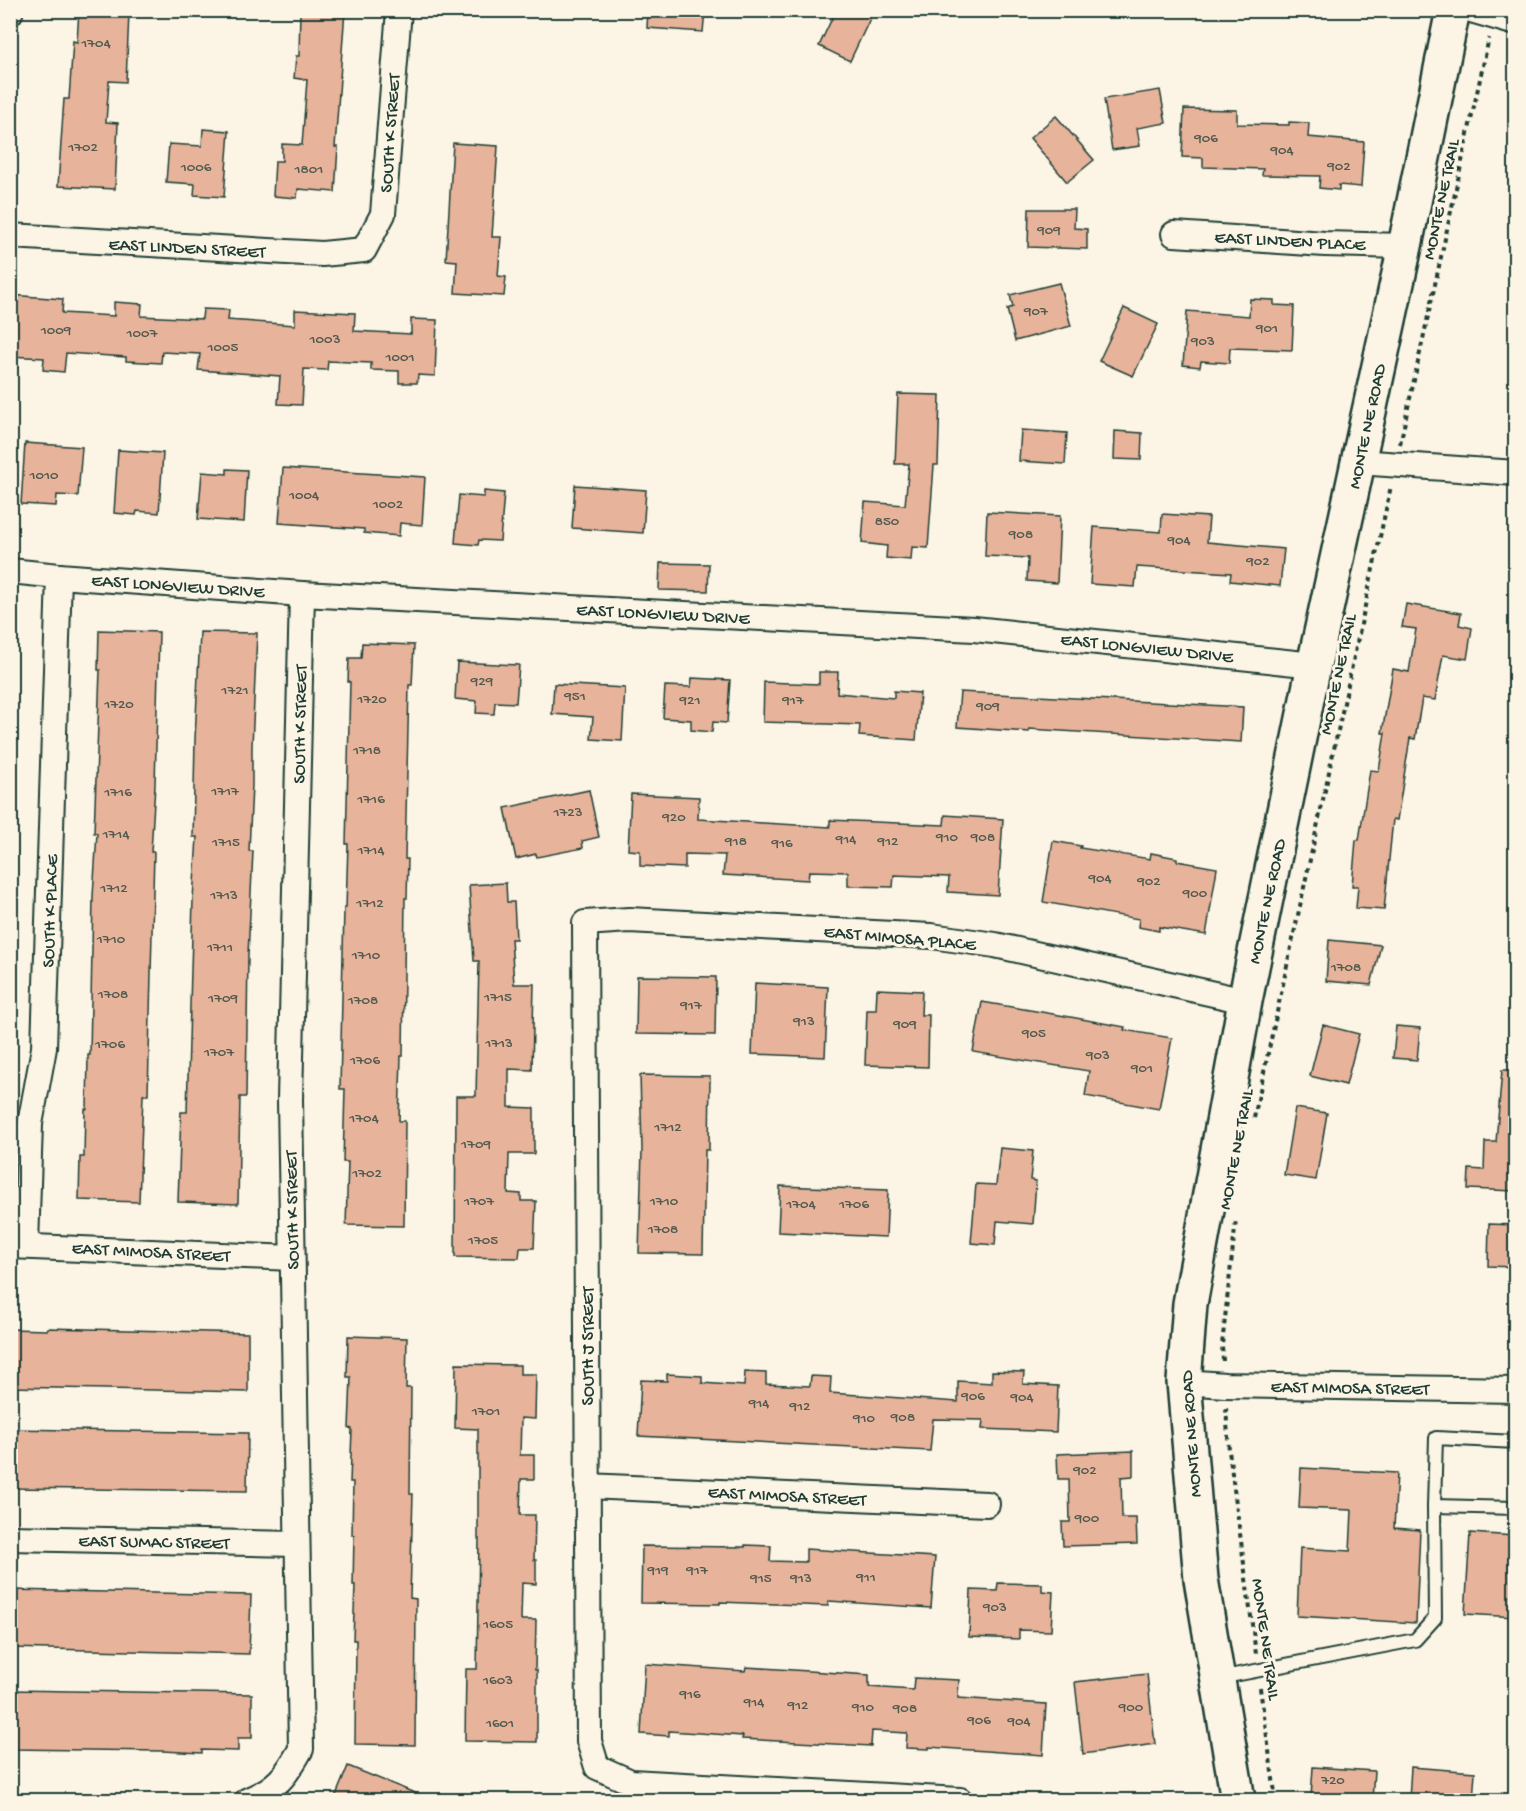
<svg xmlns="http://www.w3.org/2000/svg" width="1526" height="1811" font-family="'Gochi Hand',sans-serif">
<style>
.building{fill:#e7b39a;stroke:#1f3d34;stroke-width:1.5}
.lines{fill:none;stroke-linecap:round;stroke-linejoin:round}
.lane-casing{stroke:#1f3d34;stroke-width:16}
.street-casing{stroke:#1f3d34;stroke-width:28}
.secondary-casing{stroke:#1f3d34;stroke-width:38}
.path{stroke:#1f3d34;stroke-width:4;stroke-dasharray:4.5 4.5;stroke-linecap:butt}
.lane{stroke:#fcf5e5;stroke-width:12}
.street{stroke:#fcf5e5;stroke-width:24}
.secondary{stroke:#fcf5e5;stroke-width:33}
.labels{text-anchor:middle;stroke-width:6;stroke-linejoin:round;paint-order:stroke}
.number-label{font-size:15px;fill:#515a4e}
.street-label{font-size:18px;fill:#1f3d34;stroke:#fcf5e5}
</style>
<rect width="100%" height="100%" fill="#fcf5e5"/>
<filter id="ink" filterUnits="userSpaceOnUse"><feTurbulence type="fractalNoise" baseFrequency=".0167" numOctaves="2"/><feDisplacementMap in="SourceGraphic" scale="12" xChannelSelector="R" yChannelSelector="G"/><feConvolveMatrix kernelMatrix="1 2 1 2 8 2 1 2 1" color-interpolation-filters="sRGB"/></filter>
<g filter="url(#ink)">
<!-- building -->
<g class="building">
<path d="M 79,10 L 129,13 L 126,82 L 109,81 L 106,122 L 118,123 L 115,189 L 58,186 L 64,99 L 69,99 L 73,41 L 77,42 Z"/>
<path d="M 300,10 L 345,10 L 335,147 L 338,147 L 335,192 L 298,189 L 297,198 L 273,196 L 275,161 L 282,161 L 282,144 L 302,145 L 307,80 L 294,78 L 296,56 L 299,56 Z"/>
<path d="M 648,10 L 705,10 L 703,32 L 647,28 Z"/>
<path d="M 836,10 L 874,10 L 850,61 L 819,46 Z"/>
<path d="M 1160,90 L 1166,123 L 1137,128 L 1140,146 L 1112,150 L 1104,99 Z"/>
<path d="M 1184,109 L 1237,110 L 1237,124 L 1289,125 L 1289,122 L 1309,123 L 1308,137 L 1364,142 L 1361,187 L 1339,185 L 1339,190 L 1319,188 L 1320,176 L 1262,175 L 1263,169 L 1203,167 L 1203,158 L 1182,157 Z"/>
<path d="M 1056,116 L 1094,160 L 1067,182 L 1030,138 Z"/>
<path d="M 203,129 L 229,131 L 224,197 L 194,195 L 195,184 L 166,182 L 169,144 L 202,146 Z"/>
<path d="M 453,143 L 498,146 L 492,237 L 501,237 L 498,276 L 506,277 L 504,296 L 455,293 L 457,261 L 446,260 Z"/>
<path d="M 1029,209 L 1075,209 L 1074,228 L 1087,229 L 1087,249 L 1028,247 Z"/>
<path d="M 1059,283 L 1071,326 L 1015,341 L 1007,309 L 1013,307 L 1010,295 Z"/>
<path d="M 10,295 L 63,299 L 62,313 L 114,316 L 114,302 L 142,304 L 141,316 L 202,319 L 203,309 L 229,310 L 228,320 L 295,325 L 295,310 L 355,313 L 354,331 L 411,334 L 411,319 L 437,320 L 435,376 L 418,375 L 417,383 L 399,383 L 399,371 L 371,370 L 371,363 L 328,361 L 327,370 L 304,369 L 302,405 L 278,404 L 280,376 L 198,370 L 200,354 L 162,352 L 161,363 L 126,361 L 126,357 L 66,353 L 64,372 L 43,370 L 44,358 L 10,356 Z"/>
<path d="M 1250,299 L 1274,300 L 1274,305 L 1294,306 L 1292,350 L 1230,348 L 1229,363 L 1201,361 L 1200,367 L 1183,365 L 1187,311 L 1249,316 Z"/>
<path d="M 1124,308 L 1158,324 L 1133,376 L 1099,361 Z"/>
<path d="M 898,394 L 940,395 L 938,465 L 934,465 L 928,548 L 912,547 L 911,560 L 886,558 L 887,546 L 862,543 L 865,502 L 905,505 L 909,464 L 895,464 Z"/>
<path d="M 1021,430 L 1067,433 L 1065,464 L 1019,461 Z"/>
<path d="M 1115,431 L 1142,433 L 1141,460 L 1114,459 Z"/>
<path d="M 25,443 L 82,447 L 78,496 L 57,495 L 56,506 L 21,504 Z"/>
<path d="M 118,450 L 163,453 L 159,513 L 137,511 L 136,515 L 114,513 Z"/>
<path d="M 283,468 L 425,477 L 422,525 L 400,523 L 399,536 L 364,533 L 364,529 L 279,523 Z"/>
<path d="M 227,469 L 247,470 L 244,522 L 198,519 L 202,472 L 227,474 Z"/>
<path d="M 575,485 L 646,490 L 643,533 L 572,528 Z"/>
<path d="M 484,491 L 504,493 L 500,541 L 479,540 L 478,545 L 455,543 L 459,495 L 484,497 Z"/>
<path d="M 987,512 L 1060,516 L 1057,583 L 1027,581 L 1028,558 L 985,556 Z"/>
<path d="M 1162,514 L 1209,517 L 1207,542 L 1284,549 L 1280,586 L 1230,581 L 1231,573 L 1137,567 L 1135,587 L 1090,584 L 1094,527 L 1161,532 Z"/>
<path d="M 660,563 L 709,564 L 708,591 L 659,590 Z"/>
<path d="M 1406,604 L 1461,613 L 1459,625 L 1472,628 L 1467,659 L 1443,655 L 1435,700 L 1422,698 L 1415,739 L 1410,738 L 1397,820 L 1393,819 L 1384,910 L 1356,908 L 1358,886 L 1352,886 L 1356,840 L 1359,840 L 1370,770 L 1379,771 L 1385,733 L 1382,733 L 1393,669 L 1409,672 L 1416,629 L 1402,627 Z"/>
<path d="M 99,630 L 159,632 L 155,785 L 151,852 L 154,852 L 148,1095 L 143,1095 L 139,1202 L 79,1200 L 80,1157 L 84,1157 L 85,1109 L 87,1109 L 88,1055 L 90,1055 L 93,896 L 97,833 L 94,833 L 100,670 L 98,670 Z"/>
<path d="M 200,632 L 257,633 L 252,746 L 252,785 L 249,851 L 253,851 L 248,955 L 246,1097 L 240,1097 L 238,1204 L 178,1202 L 181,1112 L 187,1112 L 193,899 L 197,837 L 193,837 L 195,739 Z"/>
<path d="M 362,643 L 414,645 L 412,685 L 409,685 L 405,859 L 408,859 L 407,898 L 405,898 L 403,1056 L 401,1056 L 399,1121 L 405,1121 L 404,1226 L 346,1225 L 348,1162 L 343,1162 L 345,1089 L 340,1089 L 344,908 L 346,908 L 348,844 L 346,844 L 350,682 L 348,682 L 349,658 L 361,658 Z"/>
<path d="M 457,662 L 519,665 L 516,703 L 495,702 L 494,714 L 476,713 L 477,701 L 455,699 Z"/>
<path d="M 819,672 L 838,672 L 837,693 L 894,698 L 894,691 L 920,693 L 916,740 L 859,736 L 860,725 L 763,722 L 764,682 L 819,684 Z"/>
<path d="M 692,678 L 730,680 L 727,723 L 713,722 L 712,732 L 691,730 L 691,720 L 663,718 L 665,686 L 691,687 Z"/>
<path d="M 554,684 L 625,688 L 622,741 L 591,739 L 593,717 L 552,714 Z"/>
<path d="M 960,692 L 1243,707 L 1241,742 L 1029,729 L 1029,732 L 957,727 Z"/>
<path d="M 589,790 L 599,837 L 582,841 L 583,848 L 537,857 L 536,854 L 516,859 L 505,808 Z"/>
<path d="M 631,794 L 699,797 L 698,819 L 830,827 L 830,820 L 944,825 L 945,815 L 1003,819 L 998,895 L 948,892 L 949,877 L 894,875 L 893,887 L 848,886 L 848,872 L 809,871 L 808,880 L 723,875 L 725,855 L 685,854 L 685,868 L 640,866 L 640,851 L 628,850 Z"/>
<path d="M 1053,841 L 1081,846 L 1080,848 L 1150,859 L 1151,853 L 1177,858 L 1177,861 L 1217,868 L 1206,935 L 1159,927 L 1159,931 L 1138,927 L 1139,919 L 1043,902 Z"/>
<path d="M 506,883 L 507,902 L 514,902 L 516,939 L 511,939 L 514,984 L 534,984 L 532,1070 L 509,1069 L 509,1107 L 534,1108 L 534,1154 L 509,1154 L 508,1193 L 521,1194 L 521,1201 L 536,1201 L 534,1248 L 520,1248 L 519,1258 L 455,1257 L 456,1096 L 476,1096 L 479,961 L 474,961 L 469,885 Z"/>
<path d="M 1329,940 L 1381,945 L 1371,985 L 1326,981 Z"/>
<path d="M 637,976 L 716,977 L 715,1035 L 636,1034 Z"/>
<path d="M 755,983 L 828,987 L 825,1057 L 752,1054 Z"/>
<path d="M 877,989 L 922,991 L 921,1015 L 929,1015 L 928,1067 L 865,1065 L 867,1010 L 876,1010 Z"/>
<path d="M 982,1002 L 1065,1016 L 1125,1027 L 1124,1030 L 1172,1038 L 1159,1109 L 1085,1096 L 1089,1071 L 973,1052 Z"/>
<path d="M 1323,1025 L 1359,1034 L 1346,1085 L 1310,1076 Z"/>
<path d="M 1396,1026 L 1420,1028 L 1417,1060 L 1393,1058 Z"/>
<path d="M 1502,1070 L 1515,1070 L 1515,1191 L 1468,1189 L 1469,1169 L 1484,1170 L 1485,1142 L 1496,1142 Z"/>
<path d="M 640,1075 L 710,1076 L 709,1150 L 705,1150 L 703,1254 L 639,1253 L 642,1149 Z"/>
<path d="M 1295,1108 L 1327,1113 L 1316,1180 L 1284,1175 Z"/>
<path d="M 1000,1148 L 1033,1151 L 1030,1180 L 1036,1181 L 1033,1224 L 997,1221 L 995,1245 L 971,1243 L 976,1184 L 996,1185 Z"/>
<path d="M 780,1186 L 888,1190 L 886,1237 L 778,1232 Z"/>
<path d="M 1489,1224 L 1515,1225 L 1515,1267 L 1488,1266 Z"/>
<path d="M 47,1328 L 248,1333 L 248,1392 L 10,1387 L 10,1329 L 47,1330 Z"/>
<path d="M 348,1336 L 407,1338 L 406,1388 L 411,1388 L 410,1494 L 413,1494 L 410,1598 L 416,1599 L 415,1745 L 355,1744 L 356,1640 L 353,1640 L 355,1585 L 353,1585 L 354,1535 L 352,1535 L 353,1482 L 350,1482 L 352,1429 L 349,1428 L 351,1377 L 347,1377 Z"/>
<path d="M 456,1364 L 520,1365 L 520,1374 L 536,1374 L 535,1419 L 521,1418 L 520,1455 L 534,1455 L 534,1479 L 521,1479 L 520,1515 L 535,1515 L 534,1560 L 536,1560 L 536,1584 L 522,1583 L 521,1620 L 536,1620 L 535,1670 L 537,1670 L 537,1742 L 465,1741 L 466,1669 L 477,1669 L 479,1539 L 478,1539 L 478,1429 L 455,1428 Z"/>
<path d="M 992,1371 L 1024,1372 L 1023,1384 L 1058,1386 L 1056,1432 L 982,1429 L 983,1420 L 933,1419 L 930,1451 L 638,1436 L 641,1380 L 667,1381 L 667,1374 L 702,1376 L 702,1383 L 744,1386 L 745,1372 L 766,1373 L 766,1384 L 810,1386 L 811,1376 L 831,1377 L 830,1393 L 958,1402 L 958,1381 L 992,1383 Z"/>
<path d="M 10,1429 L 248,1433 L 247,1491 L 10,1488 Z"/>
<path d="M 1133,1451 L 1133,1476 L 1121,1477 L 1122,1518 L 1136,1518 L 1137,1544 L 1063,1546 L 1062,1522 L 1070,1522 L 1069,1479 L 1058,1479 L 1057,1454 Z"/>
<path d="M 1301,1468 L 1397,1473 L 1394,1528 L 1420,1530 L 1416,1623 L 1297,1616 L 1300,1548 L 1350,1551 L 1352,1510 L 1299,1508 Z"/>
<path d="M 1470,1533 L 1515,1536 L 1515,1617 L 1465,1614 Z"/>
<path d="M 745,1545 L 771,1546 L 770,1561 L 806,1562 L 806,1549 L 935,1557 L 931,1608 L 829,1601 L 828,1606 L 720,1602 L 720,1604 L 641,1603 L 642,1546 L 745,1547 Z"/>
<path d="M 998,1583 L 1042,1584 L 1042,1591 L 1053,1592 L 1051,1631 L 1019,1630 L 1019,1639 L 969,1637 L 971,1590 L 997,1591 Z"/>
<path d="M 10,1590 L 251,1595 L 249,1654 L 10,1648 Z"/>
<path d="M 645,1664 L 745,1671 L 746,1667 L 869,1675 L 869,1687 L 913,1690 L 914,1678 L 959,1680 L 958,1698 L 1046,1704 L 1043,1755 L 929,1747 L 929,1749 L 906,1748 L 907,1733 L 872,1731 L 871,1746 L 742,1739 L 743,1736 L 669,1731 L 669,1736 L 641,1734 Z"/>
<path d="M 1147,1674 L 1155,1744 L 1083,1754 L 1075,1682 Z"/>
<path d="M 10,1690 L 252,1694 L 252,1738 L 238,1738 L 238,1751 L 202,1750 L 202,1753 L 162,1751 L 10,1749 Z"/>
<path d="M 348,1766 L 432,1800 L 334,1800 Z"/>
<path d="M 1313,1767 L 1374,1771 L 1372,1800 L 1311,1797 Z"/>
<path d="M 1411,1767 L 1475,1772 L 1473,1800 L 1409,1800 Z"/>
</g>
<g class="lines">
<!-- lane casing -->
<g class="lane-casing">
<g id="lane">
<path d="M 1516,1442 L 1436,1438 L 1434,1506 L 1516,1508"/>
<path d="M 1219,1678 L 1415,1640 L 1435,1618 L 1434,1506"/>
</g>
</g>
<!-- street casing -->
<g class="street-casing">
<g id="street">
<path d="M 1471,10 L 1516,23"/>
<path d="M 10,13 L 11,10"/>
<path d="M 1174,234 L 1325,244 L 1405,246"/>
<path d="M 10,236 L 322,254 L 364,250 L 383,214 L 399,10"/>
<path d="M 1358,462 L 1516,473"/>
<path d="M 10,571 L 59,576 L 302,594 L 974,629 L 1314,665"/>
<path d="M 26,1245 L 30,1124 L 44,1048 L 59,576"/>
<path d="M 10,1246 L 292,1258"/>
<path d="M 1184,1382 L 1225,1385 L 1516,1390"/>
<path d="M 587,1486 L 987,1504"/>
<path d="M 10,1538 L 297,1544"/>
<path d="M 248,1800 C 277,1788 286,1776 301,1749 L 290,1100 L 302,594"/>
<path d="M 960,1800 L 631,1782 L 597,1767 L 589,1741 L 585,923 L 629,920 L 931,936 L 995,945 L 1245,1001"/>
</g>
</g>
<!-- secondary casing -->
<g class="secondary-casing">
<path id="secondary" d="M 1238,1800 L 1201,1579 L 1184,1382 L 1190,1304 L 1245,1001 L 1314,665 L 1405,246 L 1453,10"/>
</g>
<!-- path -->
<g class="path">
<path d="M 1400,444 L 1489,38"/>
<path d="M 1254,1118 L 1391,486"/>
<path d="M 1223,1361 L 1222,1345 L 1236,1220"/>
<path d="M 1226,1408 L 1229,1451 L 1256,1654"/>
<path d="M 1260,1688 L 1276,1800"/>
</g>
<!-- lane -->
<use href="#lane" class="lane"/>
<!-- street -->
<use href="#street" class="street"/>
<!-- secondary -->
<use href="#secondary" class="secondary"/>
</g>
</g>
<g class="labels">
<!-- number labels -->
<g class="number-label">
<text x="96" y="47">1704</text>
<text x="1206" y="142">906</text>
<text x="83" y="151">1702</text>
<text x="1282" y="154">904</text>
<text x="1339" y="170">902</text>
<text x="196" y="171">1006</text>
<text x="309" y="173">1801</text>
<text x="1049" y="234">909</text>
<text x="1036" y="315">907</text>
<text x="1267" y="332">901</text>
<text x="56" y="334">1009</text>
<text x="142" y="337">1007</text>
<text x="325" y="343">1003</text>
<text x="1203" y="345">903</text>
<text x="223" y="351">1005</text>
<text x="400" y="361">1001</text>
<text x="44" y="479">1010</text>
<text x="304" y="499">1004</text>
<text x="388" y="508">1002</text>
<text x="887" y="525">850</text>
<text x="1021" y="538">908</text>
<text x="1179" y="544">904</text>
<text x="1258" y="565">902</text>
<text x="482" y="685">929</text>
<text x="235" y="694">1721</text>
<text x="575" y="700">951</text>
<text x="372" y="703">1720</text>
<text x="690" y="704">921</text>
<text x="793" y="704">917</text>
<text x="119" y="708">1720</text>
<text x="988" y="710">909</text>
<text x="367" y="754">1718</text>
<text x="225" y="795">1717</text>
<text x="118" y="796">1716</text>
<text x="371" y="803">1716</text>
<text x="568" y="816">1723</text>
<text x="674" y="821">920</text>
<text x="116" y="838">1714</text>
<text x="947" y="841">910</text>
<text x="983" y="841">908</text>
<text x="846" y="843">914</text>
<text x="736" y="845">918</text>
<text x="888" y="845">912</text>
<text x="226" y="846">1715</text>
<text x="782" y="847">916</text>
<text x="371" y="854">1714</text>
<text x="1100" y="882">904</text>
<text x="1149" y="885">902</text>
<text x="114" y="892">1712</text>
<text x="1195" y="897">900</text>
<text x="224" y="899">1713</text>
<text x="370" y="907">1712</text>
<text x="111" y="943">1710</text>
<text x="220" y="951">1711</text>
<text x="366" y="959">1710</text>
<text x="1346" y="971">1708</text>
<text x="113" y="998">1708</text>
<text x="498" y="1001">1715</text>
<text x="223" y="1002">1709</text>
<text x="363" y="1004">1708</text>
<text x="691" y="1009">917</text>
<text x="804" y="1025">913</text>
<text x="905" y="1028">909</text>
<text x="1034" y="1037">905</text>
<text x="499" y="1047">1713</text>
<text x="110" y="1048">1706</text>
<text x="219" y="1056">1707</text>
<text x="1098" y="1059">903</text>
<text x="365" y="1064">1706</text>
<text x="1142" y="1072">901</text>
<text x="364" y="1122">1704</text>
<text x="668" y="1131">1712</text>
<text x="476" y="1148">1709</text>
<text x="367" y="1177">1702</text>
<text x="479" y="1205">1707</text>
<text x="664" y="1205">1710</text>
<text x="801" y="1208">1704</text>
<text x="854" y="1208">1706</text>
<text x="663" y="1233">1708</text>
<text x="483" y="1244">1705</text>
<text x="973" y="1400">906</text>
<text x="1022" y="1401">904</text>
<text x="759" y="1407">914</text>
<text x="800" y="1410">912</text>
<text x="486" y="1415">1701</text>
<text x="903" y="1421">908</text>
<text x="864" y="1422">910</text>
<text x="1085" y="1474">902</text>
<text x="1087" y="1522">900</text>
<text x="658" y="1574">919</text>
<text x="697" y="1574">917</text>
<text x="866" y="1581">911</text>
<text x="761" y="1582">915</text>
<text x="801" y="1582">913</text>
<text x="995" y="1611">903</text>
<text x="498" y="1628">1605</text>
<text x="498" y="1684">1603</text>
<text x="690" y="1698">916</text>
<text x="754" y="1706">914</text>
<text x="798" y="1709">912</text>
<text x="863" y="1711">910</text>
<text x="1131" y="1711">900</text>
<text x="905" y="1712">908</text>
<text x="979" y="1724">906</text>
<text x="1019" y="1725">904</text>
<text x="500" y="1727">1601</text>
<text x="1333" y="1784">720</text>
</g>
<!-- street labels -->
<g class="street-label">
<text transform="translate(389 133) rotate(-86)" y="6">SOUTH K STREET</text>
<text transform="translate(1440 199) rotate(-78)" y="6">MONTE NE TRAIL</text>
<text transform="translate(1290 240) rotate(3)" y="6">EAST LINDEN PLACE</text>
<text transform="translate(187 247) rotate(3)" y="6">EAST LINDEN STREET</text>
<text transform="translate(1366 426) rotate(-78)" y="6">MONTE NE ROAD</text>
<text transform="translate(178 585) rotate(4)" y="6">EAST LONGVIEW DRIVE</text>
<text transform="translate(663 613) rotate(3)" y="6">EAST LONGVIEW DRIVE</text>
<text transform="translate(1147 647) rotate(6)" y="6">EAST LONGVIEW DRIVE</text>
<text transform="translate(1337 674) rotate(-78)" y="6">MONTE NE TRAIL</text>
<text transform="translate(299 724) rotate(-89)" y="6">SOUTH K STREET</text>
<text transform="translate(1266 901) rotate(-78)" y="6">MONTE NE ROAD</text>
<text transform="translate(49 911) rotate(-88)" y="6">SOUTH K PLACE</text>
<text transform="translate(900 937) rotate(5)" y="6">EAST MIMOSA PLACE</text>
<text transform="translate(1235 1149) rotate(-79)" y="6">MONTE NE TRAIL</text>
<text transform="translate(291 1210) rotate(-91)" y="6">SOUTH K STREET</text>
<text transform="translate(151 1251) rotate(3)" y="6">EAST MIMOSA STREET</text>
<text transform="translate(587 1346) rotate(-90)" y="6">SOUTH J STREET</text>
<text transform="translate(1350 1387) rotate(1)" y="6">EAST MIMOSA STREET</text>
<text transform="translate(1190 1434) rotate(-94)" y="6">MONTE NE ROAD</text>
<text transform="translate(787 1495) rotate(3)" y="6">EAST MIMOSA STREET</text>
<text transform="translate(154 1541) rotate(1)" y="6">EAST SUMAC STREET</text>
<text transform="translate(1267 1639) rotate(82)" y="6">MONTE NE TRAIL</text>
</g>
</g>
<!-- margin -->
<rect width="1526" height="1811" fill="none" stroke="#fcf5e5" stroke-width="36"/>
<rect x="18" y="18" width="1490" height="1775" fill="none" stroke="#1f3d34" stroke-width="2" filter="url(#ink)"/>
</svg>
